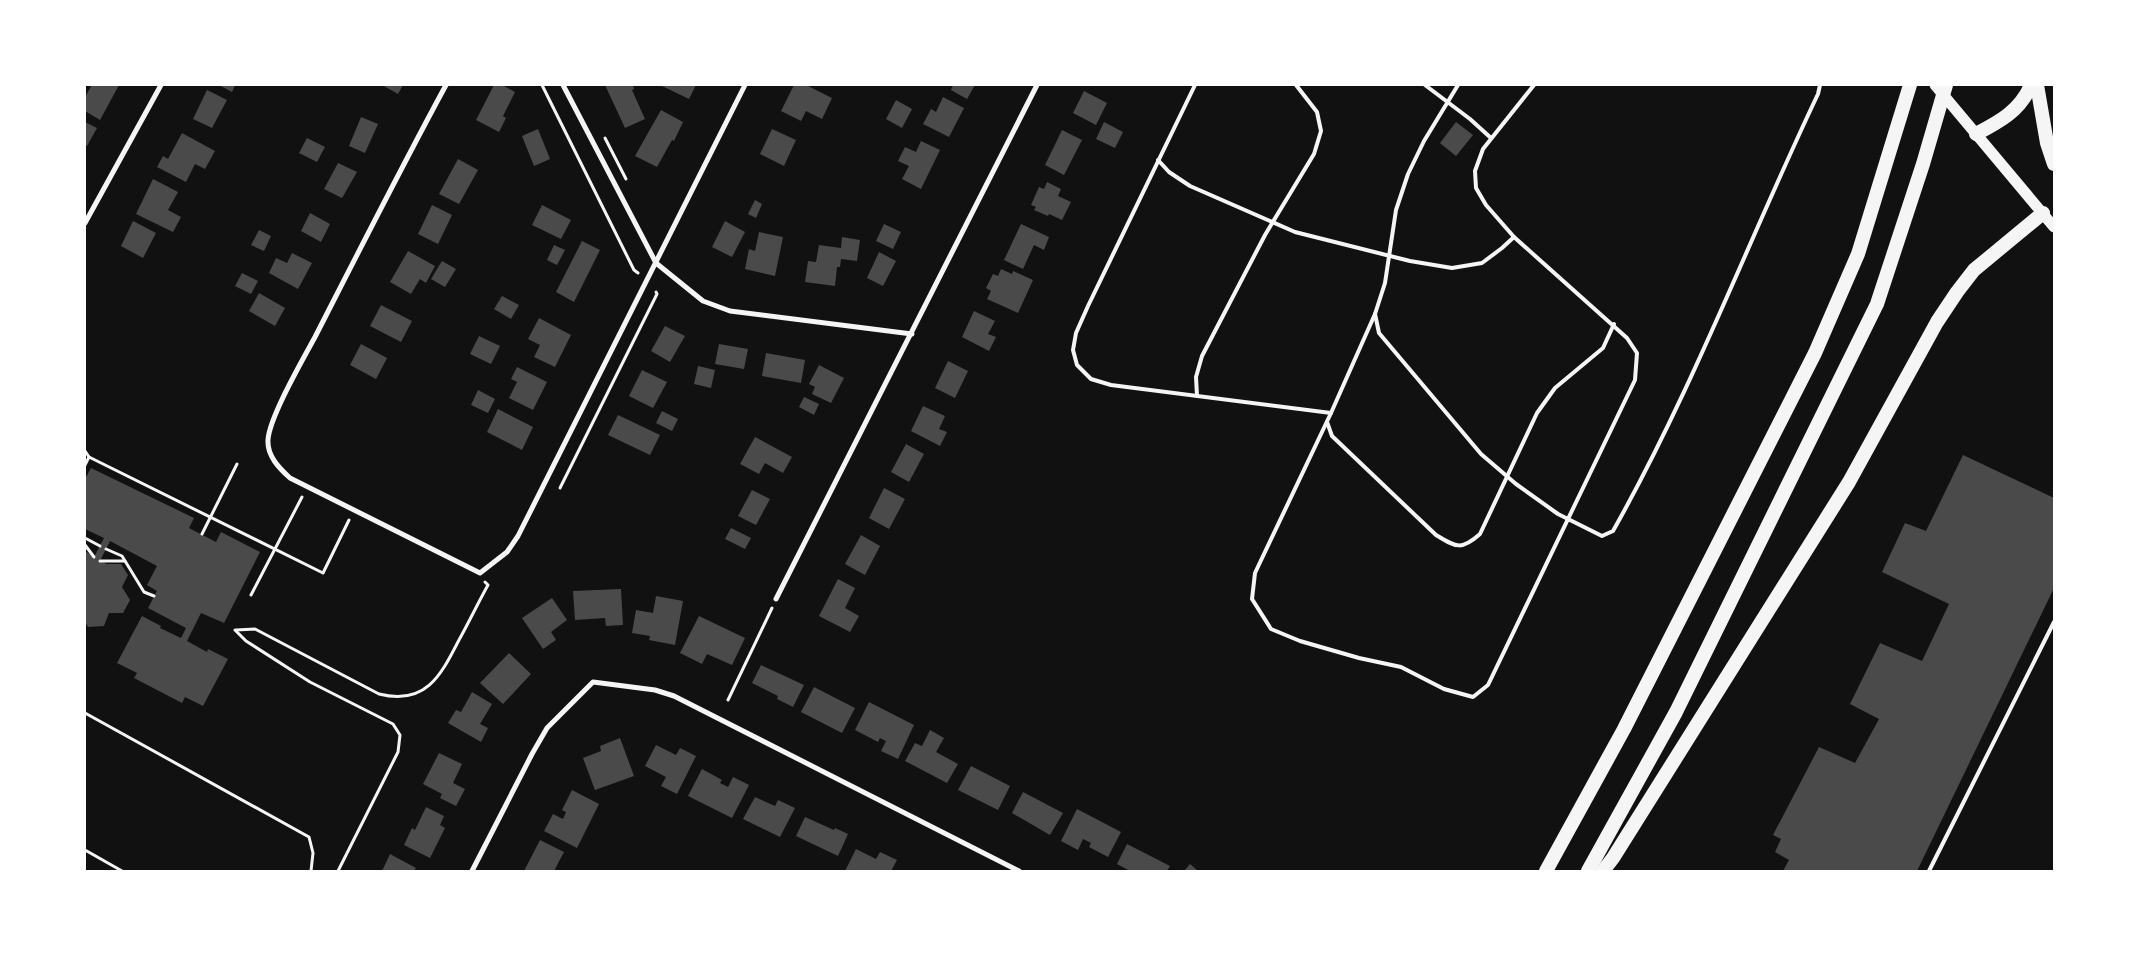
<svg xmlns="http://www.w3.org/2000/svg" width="2139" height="956" font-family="Roboto,sans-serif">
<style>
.building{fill:#4a4a4a}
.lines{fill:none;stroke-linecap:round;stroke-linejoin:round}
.path{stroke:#f5f5f5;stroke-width:3}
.service{stroke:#f5f5f5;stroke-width:4}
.minor{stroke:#f5f5f5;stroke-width:5}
.primary{stroke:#f5f5f5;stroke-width:11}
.motorway{stroke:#f5f5f5;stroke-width:14}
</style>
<rect width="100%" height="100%" fill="#111"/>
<!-- building -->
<g class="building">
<path d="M 92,85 L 119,85 L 100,120 L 85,111 L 85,97 Z"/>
<path d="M 219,85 L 235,85 L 232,92 Z"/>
<path d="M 382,85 L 403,85 L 398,94 Z"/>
<path d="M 494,85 L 502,85 L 515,92 L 503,116 L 506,118 L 499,132 L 476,120 Z"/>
<path d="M 605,85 L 633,85 L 634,89 L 632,90 L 645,119 L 625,128 Z"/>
<path d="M 660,85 L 696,85 L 689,99 Z"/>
<path d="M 794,85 L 806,85 L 832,98 L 822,119 L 806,111 L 801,121 L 781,111 Z"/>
<path d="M 953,85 L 975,85 L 967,99 L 951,90 Z"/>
<path d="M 207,90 L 227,100 L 212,128 L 193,119 Z"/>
<path d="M 1084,91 L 1107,103 L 1096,125 L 1073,113 Z"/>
<path d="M 943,97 L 964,108 L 949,137 L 923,124 L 931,109 L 936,112 Z"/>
<path d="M 896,100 L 912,109 L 902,128 L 886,119 Z"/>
<path d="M 661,110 L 683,122 L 674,141 L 672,140 L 657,167 L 635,156 Z"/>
<path d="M 361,117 L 378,124 L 365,153 L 349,146 Z"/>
<path d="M 85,122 L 97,128 L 87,146 L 85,145 Z"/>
<path d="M 1104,122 L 1123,132 L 1115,148 L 1096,139 Z"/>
<path d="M 1456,122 L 1473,135 L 1456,156 L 1440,143 Z"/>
<path d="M 538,129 L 550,159 L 534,166 L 522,136 Z"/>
<path d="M 772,129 L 796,140 L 784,166 L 760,154 Z"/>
<path d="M 1062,130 L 1082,140 L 1064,175 L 1045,165 Z"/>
<path d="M 182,133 L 215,151 L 205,169 L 195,164 L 186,182 L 157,167 L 163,156 L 168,159 Z"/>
<path d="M 307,138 L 325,147 L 317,162 L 299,153 Z"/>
<path d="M 921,141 L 940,150 L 921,189 L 902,179 L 909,166 L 898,161 L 905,147 L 916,152 Z"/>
<path d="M 458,159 L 478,170 L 459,204 L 439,194 Z"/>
<path d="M 338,163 L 357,172 L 342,198 L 324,189 Z"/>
<path d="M 153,179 L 178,192 L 168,210 L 181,217 L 173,232 L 136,214 Z"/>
<path d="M 1047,182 L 1061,189 L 1058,196 L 1071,202 L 1062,220 L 1049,214 L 1048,216 L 1034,210 L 1036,207 L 1031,205 L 1039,187 L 1044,189 Z"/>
<path d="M 755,200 L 762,204 L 756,218 L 748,214 Z"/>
<path d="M 432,205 L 452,215 L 438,244 L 418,234 Z"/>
<path d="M 542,205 L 571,220 L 561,239 L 532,225 Z"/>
<path d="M 310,213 L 330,224 L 321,242 L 301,231 Z"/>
<path d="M 133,221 L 156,233 L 143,258 L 121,246 Z"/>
<path d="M 725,221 L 745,232 L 732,257 L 712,247 Z"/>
<path d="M 884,224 L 901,232 L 893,249 L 876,241 Z"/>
<path d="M 1021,224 L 1049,237 L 1044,250 L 1034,245 L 1023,269 L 1004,260 Z"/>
<path d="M 259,230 L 271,236 L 264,251 L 251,245 Z"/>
<path d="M 759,232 L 783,237 L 775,276 L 745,269 L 749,249 L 755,251 Z"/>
<path d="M 842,237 L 860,240 L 857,261 L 841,259 L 840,267 L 837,267 L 835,286 L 805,282 L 808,261 L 816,262 L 819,245 L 841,248 Z"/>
<path d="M 582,241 L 600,250 L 574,302 L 556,292 Z"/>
<path d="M 554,245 L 565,250 L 557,265 L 547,260 Z"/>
<path d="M 408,251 L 435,266 L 426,283 L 420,279 L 411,294 L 390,282 Z"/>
<path d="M 879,252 L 896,261 L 883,286 L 867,278 Z"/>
<path d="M 292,253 L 312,263 L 298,289 L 269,273 L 276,258 L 287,263 Z"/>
<path d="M 442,261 L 456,269 L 445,287 L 431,279 Z"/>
<path d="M 1001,269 L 1012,274 L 1013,271 L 1033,280 L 1018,313 L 987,299 L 991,291 L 986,288 L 993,274 L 998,276 Z"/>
<path d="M 242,273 L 258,281 L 251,294 L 235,286 Z"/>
<path d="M 259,293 L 285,308 L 275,326 L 249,311 Z"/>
<path d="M 502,296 L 519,305 L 511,319 L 494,309 Z"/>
<path d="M 381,305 L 412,321 L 401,342 L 370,326 Z"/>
<path d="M 974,311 L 995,321 L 988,334 L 996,337 L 989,351 L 962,337 Z"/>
<path d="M 539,318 L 571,335 L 555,367 L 534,357 L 540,345 L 528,339 Z"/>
<path d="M 665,326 L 685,336 L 670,362 L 651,351 Z"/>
<path d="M 479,336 L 500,346 L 491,364 L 470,354 Z"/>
<path d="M 361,344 L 387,358 L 376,379 L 350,365 Z"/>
<path d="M 719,344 L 748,349 L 744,369 L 715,364 Z"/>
<path d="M 766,353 L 805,360 L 801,383 L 762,376 Z"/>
<path d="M 948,361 L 968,371 L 955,398 L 935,388 Z"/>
<path d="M 819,365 L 844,378 L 831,403 L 812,394 L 815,387 L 809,384 Z"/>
<path d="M 698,366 L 715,370 L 711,388 L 694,384 Z"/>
<path d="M 517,367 L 547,382 L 533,410 L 509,398 L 517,382 L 511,379 Z"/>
<path d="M 642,370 L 667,382 L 653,408 L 629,396 Z"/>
<path d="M 478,390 L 495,399 L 488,413 L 471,405 Z"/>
<path d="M 804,397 L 819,404 L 814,415 L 799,407 Z"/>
<path d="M 923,406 L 945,416 L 939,429 L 947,432 L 940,446 L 911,431 Z"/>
<path d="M 498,409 L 533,427 L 522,450 L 487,432 Z"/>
<path d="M 662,411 L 678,419 L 672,431 L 656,423 Z"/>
<path d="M 618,415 L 660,435 L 650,455 L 608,435 Z"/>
<path d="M 755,437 L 792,457 L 783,473 L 765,463 L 759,474 L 740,464 Z"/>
<path d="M 906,444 L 924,454 L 909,482 L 891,472 Z"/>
<path d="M 1963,455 L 2054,498 L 2054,588 L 1917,871 L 1783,871 L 1789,860 L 1775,852 L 1781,839 L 1773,835 L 1819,747 L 1855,763 L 1879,719 L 1850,704 L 1880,643 L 1922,661 L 1949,604 L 1882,572 L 1905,523 L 1926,531 Z"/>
<path d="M 91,468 L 194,518 L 189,528 L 216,542 L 221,532 L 260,552 L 224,623 L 201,613 L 187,641 L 207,652 L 208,649 L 228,659 L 203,706 L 185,697 L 182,703 L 134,678 L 137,673 L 117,663 L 142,616 L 161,626 L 160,628 L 181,638 L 186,628 L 148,608 L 157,591 L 147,585 L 157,566 L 110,541 L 100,561 L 107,564 L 121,564 L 128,575 L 122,587 L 130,600 L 123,613 L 109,613 L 104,626 L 88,627 L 85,622 L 85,551 L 94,557 L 104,538 L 85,529 L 85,479 Z"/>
<path d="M 884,488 L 905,499 L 889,529 L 869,518 Z"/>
<path d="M 752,490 L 770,499 L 756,525 L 738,516 Z"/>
<path d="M 731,528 L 751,538 L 745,549 L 725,539 Z"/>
<path d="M 861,535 L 880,546 L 865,575 L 845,564 Z"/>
<path d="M 838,579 L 855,588 L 845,608 L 859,616 L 850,632 L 819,616 Z"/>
<path d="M 621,589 L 623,625 L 606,626 L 605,618 L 575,620 L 573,591 Z"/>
<path d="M 656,596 L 683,601 L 675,645 L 649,640 L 650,636 L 632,633 L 636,610 L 653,613 Z"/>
<path d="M 552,598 L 567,620 L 551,632 L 556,640 L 543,649 L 522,618 Z"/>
<path d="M 699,616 L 745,638 L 732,665 L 707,654 L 702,664 L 680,653 Z"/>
<path d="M 509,653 L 531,674 L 503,704 L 480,683 Z"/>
<path d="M 761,665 L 804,685 L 793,707 L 777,699 L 778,696 L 752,683 Z"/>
<path d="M 814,687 L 855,708 L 842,733 L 801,712 Z"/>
<path d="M 472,692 L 492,704 L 480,724 L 488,728 L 481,742 L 448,723 L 456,710 L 461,712 Z"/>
<path d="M 869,702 L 914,725 L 898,759 L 881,751 L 886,741 L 880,738 L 878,742 L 855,730 Z"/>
<path d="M 930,730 L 944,738 L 936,752 L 958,764 L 947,783 L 905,761 L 915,743 L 922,746 Z"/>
<path d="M 620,738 L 634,776 L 595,790 L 583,758 L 601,751 L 600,746 Z"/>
<path d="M 656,745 L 676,755 L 680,748 L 696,756 L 677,794 L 661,786 L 666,777 L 645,766 Z"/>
<path d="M 439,753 L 462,764 L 453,783 L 465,789 L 456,806 L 440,798 L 442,794 L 423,784 Z"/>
<path d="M 971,766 L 1010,786 L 998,810 L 958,790 Z"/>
<path d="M 702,769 L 722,780 L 720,783 L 728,787 L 733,777 L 749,785 L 732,818 L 688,796 Z"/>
<path d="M 572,790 L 599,804 L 577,848 L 544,831 L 553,814 L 563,819 L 566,812 L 562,810 Z"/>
<path d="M 1023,792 L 1063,813 L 1050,835 L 1012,813 Z"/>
<path d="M 755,797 L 775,806 L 778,800 L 795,808 L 780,837 L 743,819 Z"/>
<path d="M 426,807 L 444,816 L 440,825 L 445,828 L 430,858 L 404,845 L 412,828 L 415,830 Z"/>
<path d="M 1077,809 L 1121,832 L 1108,857 L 1089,847 L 1091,843 L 1083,839 L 1078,850 L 1061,841 Z"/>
<path d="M 805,817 L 834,830 L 835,828 L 848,834 L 838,856 L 796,836 Z"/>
<path d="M 540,840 L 564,852 L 554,871 L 524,871 Z"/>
<path d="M 1127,844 L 1170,866 L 1167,871 L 1130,871 L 1117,864 Z"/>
<path d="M 856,849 L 876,859 L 880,852 L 897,860 L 891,871 L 845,871 Z"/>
<path d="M 390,854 L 416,868 L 414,871 L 382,871 Z"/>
<path d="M 1190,864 L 1198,871 L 1184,871 Z"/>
</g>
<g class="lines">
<!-- path -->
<g class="path">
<path d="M 542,85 L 634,270 L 638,273"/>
<path d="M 605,138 L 626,179"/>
<path d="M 85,451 L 89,457 L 323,573 L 349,520"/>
<path d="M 85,465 L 89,457"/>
<path d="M 560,488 L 657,294 L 656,292"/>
<path d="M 202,534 L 237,464"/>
<path d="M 85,538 L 100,546"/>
<path d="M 85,545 L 94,557"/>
<path d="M 106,549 L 122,556 L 144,592 L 154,596"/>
<path d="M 100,561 L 125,561"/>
<path d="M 251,595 L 302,497"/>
<path d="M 235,630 L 246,641 L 310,682 L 393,724 L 400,735 L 398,752 L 338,871"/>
<path d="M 236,630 L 255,629 L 379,694 C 426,706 441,675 459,640 C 469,622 478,603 488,585 L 485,582"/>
<path d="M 728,700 L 772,608"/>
<path d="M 85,713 L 309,837 L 313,853 L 311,871"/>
<path d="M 85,850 L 122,871"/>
</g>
<!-- service -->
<g class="service">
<path d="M 1195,85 L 1088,306 L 1076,333 L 1073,350 L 1077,365 L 1091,379 L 1111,385 L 1331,413"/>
<path d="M 1425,85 L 1470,119 L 1491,138"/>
<path d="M 1458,85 L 1424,141 L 1408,174 L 1396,210 L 1385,283 L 1375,314 L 1331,413 L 1255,573 L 1252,599 L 1271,629 L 1300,641 L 1359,658 L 1401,667 L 1444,689 L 1473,697 L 1488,685 L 1635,380 L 1637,353 L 1627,338 L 1514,237 L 1486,205 L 1476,188 L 1475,171 L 1483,149 L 1534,85"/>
<path d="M 1158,160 L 1169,172 L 1190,186 L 1295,232 L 1410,261 L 1452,268 L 1482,263 L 1502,248 L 1514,237"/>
<path d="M 1375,314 L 1379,333 L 1481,454 L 1516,484 L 1558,514 L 1602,536 L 1613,531 C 1692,391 1749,239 1818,94 L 1820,85"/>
<path d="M 1197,396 L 1196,377 L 1202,356 L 1265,235 L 1314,154 L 1321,131 L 1317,112 L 1296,85"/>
<path d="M 1327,422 L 1332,436 L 1436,535 C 1457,548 1462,550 1480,534 L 1537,413 L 1555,388 L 1603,348 L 1614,324"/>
<path d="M 1929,871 L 2054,622"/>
</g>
<!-- minor -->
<g class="minor">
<path d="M 446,85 C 401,168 358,253 315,337 C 303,359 269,418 268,440 C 267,456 279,468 290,478 L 480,573 L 507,552 L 518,536 L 745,85"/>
<path d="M 563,85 L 656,263 L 703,301 L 730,311 L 912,334"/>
<path d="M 85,223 L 161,85"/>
<path d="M 776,599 L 1037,85"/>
<path d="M 472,871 L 532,754 L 547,728 L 593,682 L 655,690 L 674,696 L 1019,871"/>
</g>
<!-- primary -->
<path class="primary" d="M 1935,85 L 2054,227"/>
<!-- motorway -->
<g class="motorway">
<path d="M 2037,85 L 2047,143 L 2054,164"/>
<path d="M 1976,134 C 1999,122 2020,111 2031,85"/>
<path d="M 1546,871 L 1624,729 L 1815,353 L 1858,254 L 1910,85"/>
<path d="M 1588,871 L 1676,712 L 1877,304 L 1923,164 L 1946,85"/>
<path d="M 1603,871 L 1613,858 L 1849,482 L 1937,322 L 1957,292 L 1974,270 L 2043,213"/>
</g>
</g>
<!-- border -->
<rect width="2139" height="956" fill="none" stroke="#ffffff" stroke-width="172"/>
</svg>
